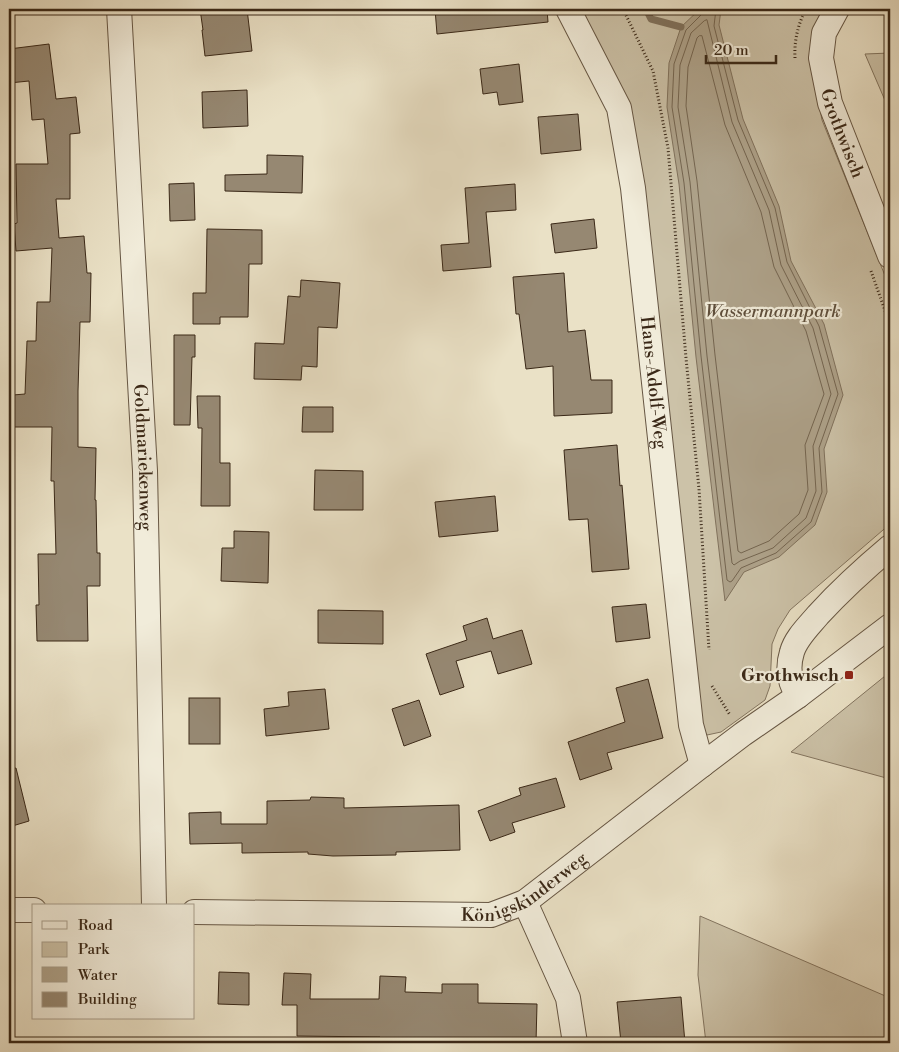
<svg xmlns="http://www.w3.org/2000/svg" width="899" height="1052" font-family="'Libre Bodoni',serif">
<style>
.green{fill:#ccc2a8;stroke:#837560}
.water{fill:#aea28a;stroke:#80715c}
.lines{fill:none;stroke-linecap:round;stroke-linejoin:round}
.shore{stroke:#746550;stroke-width:1}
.stream{stroke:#80715c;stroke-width:7}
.building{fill:#968872;stroke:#3a2817}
.minor-casing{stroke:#665643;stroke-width:26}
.path{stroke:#3a2817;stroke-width:3;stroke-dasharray:1 2.5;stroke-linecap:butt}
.minor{stroke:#f1ecda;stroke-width:24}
.poi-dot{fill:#8f2418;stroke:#f1ecda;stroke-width:2}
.labels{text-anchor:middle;stroke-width:4.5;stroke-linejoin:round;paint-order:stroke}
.street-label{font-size:18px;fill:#3a2817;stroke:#f1ecda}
.park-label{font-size:18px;font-style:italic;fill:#5e4e3b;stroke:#f1ecda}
.poi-label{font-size:18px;font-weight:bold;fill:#3a2817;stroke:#f1ecda;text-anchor:end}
</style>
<rect width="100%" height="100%" fill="#eae1c6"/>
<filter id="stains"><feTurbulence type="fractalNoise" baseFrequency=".004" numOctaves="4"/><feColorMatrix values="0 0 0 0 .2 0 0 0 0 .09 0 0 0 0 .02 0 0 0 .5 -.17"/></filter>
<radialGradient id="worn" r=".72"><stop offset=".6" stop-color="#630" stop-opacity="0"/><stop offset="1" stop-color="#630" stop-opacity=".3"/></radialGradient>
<!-- green -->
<g class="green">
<path d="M 578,9 L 845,9 L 813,71 L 822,120 L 890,288 L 890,524 L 790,610 L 778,629 L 772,644 L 770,686 L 765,700 L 721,732 L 707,735 L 698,723 L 625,110 Z"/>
<path d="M 890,53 L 890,112 L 865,54 Z"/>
<path d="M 890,672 L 890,779 L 791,752 Z"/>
<path d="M 700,916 L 890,998 L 890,1043 L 706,1043 L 698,975 Z"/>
</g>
<!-- water -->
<path class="water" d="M 700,9 L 721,9 L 719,25 L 743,119 L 779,206 L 791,261 L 824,324 L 843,395 L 824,449 L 827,492 L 815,525 L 779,557 L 744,572 L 725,601 L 696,357 L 679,184 L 667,107 L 669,63 L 681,27 Z"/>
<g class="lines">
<!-- shore -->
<g class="shore">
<path d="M 703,9 L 702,14 L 686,30 L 674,64 L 672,107 L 684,183 L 701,356 L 727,580 L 730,582 L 732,581 L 741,568 L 776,553 L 811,522 L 822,492 L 819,448 L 838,394 L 819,326 L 787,262 L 775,208 L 738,120 L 714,26 L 716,9"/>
<path d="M 707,20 L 732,122 L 769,210 L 781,265 L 813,328 L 831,394 L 813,446 L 816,491 L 806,518 L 773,548 L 740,561 L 734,565 L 732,563 L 707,356 L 690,182 L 678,107 L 680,65 L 691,33 L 704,21 Z"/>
<path d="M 702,36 L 725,125 L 761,212 L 774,267 L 806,331 L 824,394 L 805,445 L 808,490 L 799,514 L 769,541 L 741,553 L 738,551 L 715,355 L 697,181 L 686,106 L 688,67 L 697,38 L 699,36 Z"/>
</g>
<!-- stream -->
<path class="stream" d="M 646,9 L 651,19 L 681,27"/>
</g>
<!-- building -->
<g class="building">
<path d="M 200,9 L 247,9 L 252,51 L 205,56 L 202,30 L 203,30 Z"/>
<path d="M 435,9 L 547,9 L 548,22 L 437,34 Z"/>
<path d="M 49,44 L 56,99 L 76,97 L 80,133 L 70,134 L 70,199 L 56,199 L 59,238 L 84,236 L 87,273 L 91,273 L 90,322 L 80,322 L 78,391 L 78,447 L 96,448 L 95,500 L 96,500 L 97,553 L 100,553 L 100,586 L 87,586 L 88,641 L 37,641 L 36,605 L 39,605 L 38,554 L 56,554 L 54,481 L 51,481 L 52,427 L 13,427 L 13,395 L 25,394 L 27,341 L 36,341 L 37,302 L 50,302 L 52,248 L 16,251 L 14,224 L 17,223 L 16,164 L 48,164 L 44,119 L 32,120 L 29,81 L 9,83 L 9,49 Z"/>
<path d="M 519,64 L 523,102 L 499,105 L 497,92 L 483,94 L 480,69 Z"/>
<path d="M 247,90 L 248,126 L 203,128 L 202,92 Z"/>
<path d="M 578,114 L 581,150 L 541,154 L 538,117 Z"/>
<path d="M 267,155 L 303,156 L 302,193 L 225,191 L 225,175 L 267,174 Z"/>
<path d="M 194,183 L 195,220 L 170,221 L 169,184 Z"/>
<path d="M 515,184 L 516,210 L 486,212 L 491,267 L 443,271 L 441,245 L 469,243 L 465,188 Z"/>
<path d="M 594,219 L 597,248 L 555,253 L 551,224 Z"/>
<path d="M 207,229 L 262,230 L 262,264 L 249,264 L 248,317 L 220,317 L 220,324 L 193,324 L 193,293 L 206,293 Z"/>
<path d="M 564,273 L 568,332 L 585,330 L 591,380 L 612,380 L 612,413 L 554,416 L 553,366 L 526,369 L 519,314 L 516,314 L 513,277 Z"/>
<path d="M 301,280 L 340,283 L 337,328 L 318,327 L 317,367 L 302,366 L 301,380 L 254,379 L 255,343 L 284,344 L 288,296 L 300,297 Z"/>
<path d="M 174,335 L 195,335 L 195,357 L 192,357 L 190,425 L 174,425 Z"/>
<path d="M 197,396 L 220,396 L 220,463 L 230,463 L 230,506 L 201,506 L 202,428 L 198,428 Z"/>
<path d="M 303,407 L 333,407 L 333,432 L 302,432 Z"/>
<path d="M 617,445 L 620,486 L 622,485 L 629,569 L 592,572 L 588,519 L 569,520 L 564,450 Z"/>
<path d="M 315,470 L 363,471 L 363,510 L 314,510 Z"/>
<path d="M 495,496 L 498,531 L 439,537 L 435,502 Z"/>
<path d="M 234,531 L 269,532 L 268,583 L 221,581 L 222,548 L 234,548 Z"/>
<path d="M 646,604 L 650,638 L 616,642 L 612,607 Z"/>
<path d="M 318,610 L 383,611 L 383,644 L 318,643 Z"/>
<path d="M 487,618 L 493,639 L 522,630 L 532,664 L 498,674 L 491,651 L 456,661 L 464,687 L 440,695 L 426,654 L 467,640 L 463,626 Z"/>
<path d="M 648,679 L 663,738 L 607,753 L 612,769 L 580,780 L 568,742 L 625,722 L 616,688 Z"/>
<path d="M 325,689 L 329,729 L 266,736 L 264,709 L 289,706 L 288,692 Z"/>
<rect x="189" y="698" width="31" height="46"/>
<path d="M 419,700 L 431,736 L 404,746 L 392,709 Z"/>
<path d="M 16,768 L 29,821 L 9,827 L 9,769 Z"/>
<path d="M 556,778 L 565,807 L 512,823 L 515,832 L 490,841 L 478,811 L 521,795 L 519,788 Z"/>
<path d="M 311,797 L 344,798 L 344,808 L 459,805 L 460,850 L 396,852 L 396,855 L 333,856 L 308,854 L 308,852 L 242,853 L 242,843 L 190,844 L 189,813 L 221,812 L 221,824 L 267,824 L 267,801 L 310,800 Z"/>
<path d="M 219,972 L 249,973 L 249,1005 L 218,1004 Z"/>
<path d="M 284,973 L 311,974 L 310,999 L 379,999 L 380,976 L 406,977 L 405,992 L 442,993 L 442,984 L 478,984 L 478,1003 L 537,1004 L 536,1043 L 506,1043 L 506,1040 L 458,1039 L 458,1041 L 400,1039 L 400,1043 L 380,1043 L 380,1037 L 297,1036 L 297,1005 L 282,1005 Z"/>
<path d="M 681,997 L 685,1043 L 621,1043 L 617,1002 Z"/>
</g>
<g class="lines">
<!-- minor casing -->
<g class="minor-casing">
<g id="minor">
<path id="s1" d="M 119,9 L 145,471 L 154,906"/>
<path id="s2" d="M 568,9 L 619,108 L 633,188 L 691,725 L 702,765"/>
<path id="s3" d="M 837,9 L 824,33 L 821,58 L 830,103 L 890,256"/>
<path d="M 798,696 C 789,682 787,668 792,652 C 796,638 808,627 818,615 C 840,591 865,568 890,547"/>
<path d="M 525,902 L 568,998 L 575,1043"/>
<path d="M 9,910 L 34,910"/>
<path id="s4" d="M 194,912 L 491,915 L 525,902 L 702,765 L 743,734 L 798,696 L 890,626"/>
</g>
</g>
<!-- path -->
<g class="path">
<path d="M 623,9 L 653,71 L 668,148 L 686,358 L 699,489 L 709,650"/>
<path d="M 795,58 C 794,41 798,24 806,9"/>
<path d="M 871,271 L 888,319 L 890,332"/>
<path d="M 712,686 L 730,715"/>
</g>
<!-- minor -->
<use href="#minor" class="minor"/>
</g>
<!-- markers -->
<rect class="poi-dot" x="844" y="670" width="10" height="10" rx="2.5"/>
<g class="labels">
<!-- street labels -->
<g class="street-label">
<text dy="6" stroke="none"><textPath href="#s3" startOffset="131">Grothwisch</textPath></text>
<text dy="6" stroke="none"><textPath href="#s2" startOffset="388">Hans-Adolf-Weg</textPath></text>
<text dy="6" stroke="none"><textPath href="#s1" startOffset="449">Goldmariekenweg</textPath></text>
<text dy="6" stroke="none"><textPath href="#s4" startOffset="338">Königskinderweg</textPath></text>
</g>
<!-- park labels -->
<g class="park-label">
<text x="773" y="317">Wassermannpark</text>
</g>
<!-- poi labels -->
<g class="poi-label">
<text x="839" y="681">Grothwisch</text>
</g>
</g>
<!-- margin -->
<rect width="899" height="1052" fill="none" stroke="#eae1c6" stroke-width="30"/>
<rect x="10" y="10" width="879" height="1032" fill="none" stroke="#3a2817" stroke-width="2.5"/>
<rect x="15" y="15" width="869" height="1022" fill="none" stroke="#3a2817"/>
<!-- legend -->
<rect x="32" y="904" width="162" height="115" fill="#f1ecda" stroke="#a89e8c"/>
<rect x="42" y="921" width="25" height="8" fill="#f1ecda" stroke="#a89e8c"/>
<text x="78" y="930" font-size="15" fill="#3a2817">Road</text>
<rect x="42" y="942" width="25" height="15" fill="#ccc2a8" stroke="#a89e8c"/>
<text x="78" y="954" font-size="15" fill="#3a2817">Park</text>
<rect x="42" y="967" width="25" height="15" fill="#aea28a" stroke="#a89e8c"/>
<text x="78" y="980" font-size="15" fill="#3a2817">Water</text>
<rect x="42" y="992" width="25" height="15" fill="#968872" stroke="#a89e8c"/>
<text x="78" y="1004" font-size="15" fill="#3a2817">Building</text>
<!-- scale -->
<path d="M706 55v8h70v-8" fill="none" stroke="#3a2817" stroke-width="2.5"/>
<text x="714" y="55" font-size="15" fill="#3a2817" stroke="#f1ecda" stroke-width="4" paint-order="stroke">20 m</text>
<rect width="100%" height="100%" filter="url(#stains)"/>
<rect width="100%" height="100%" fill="url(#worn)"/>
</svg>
